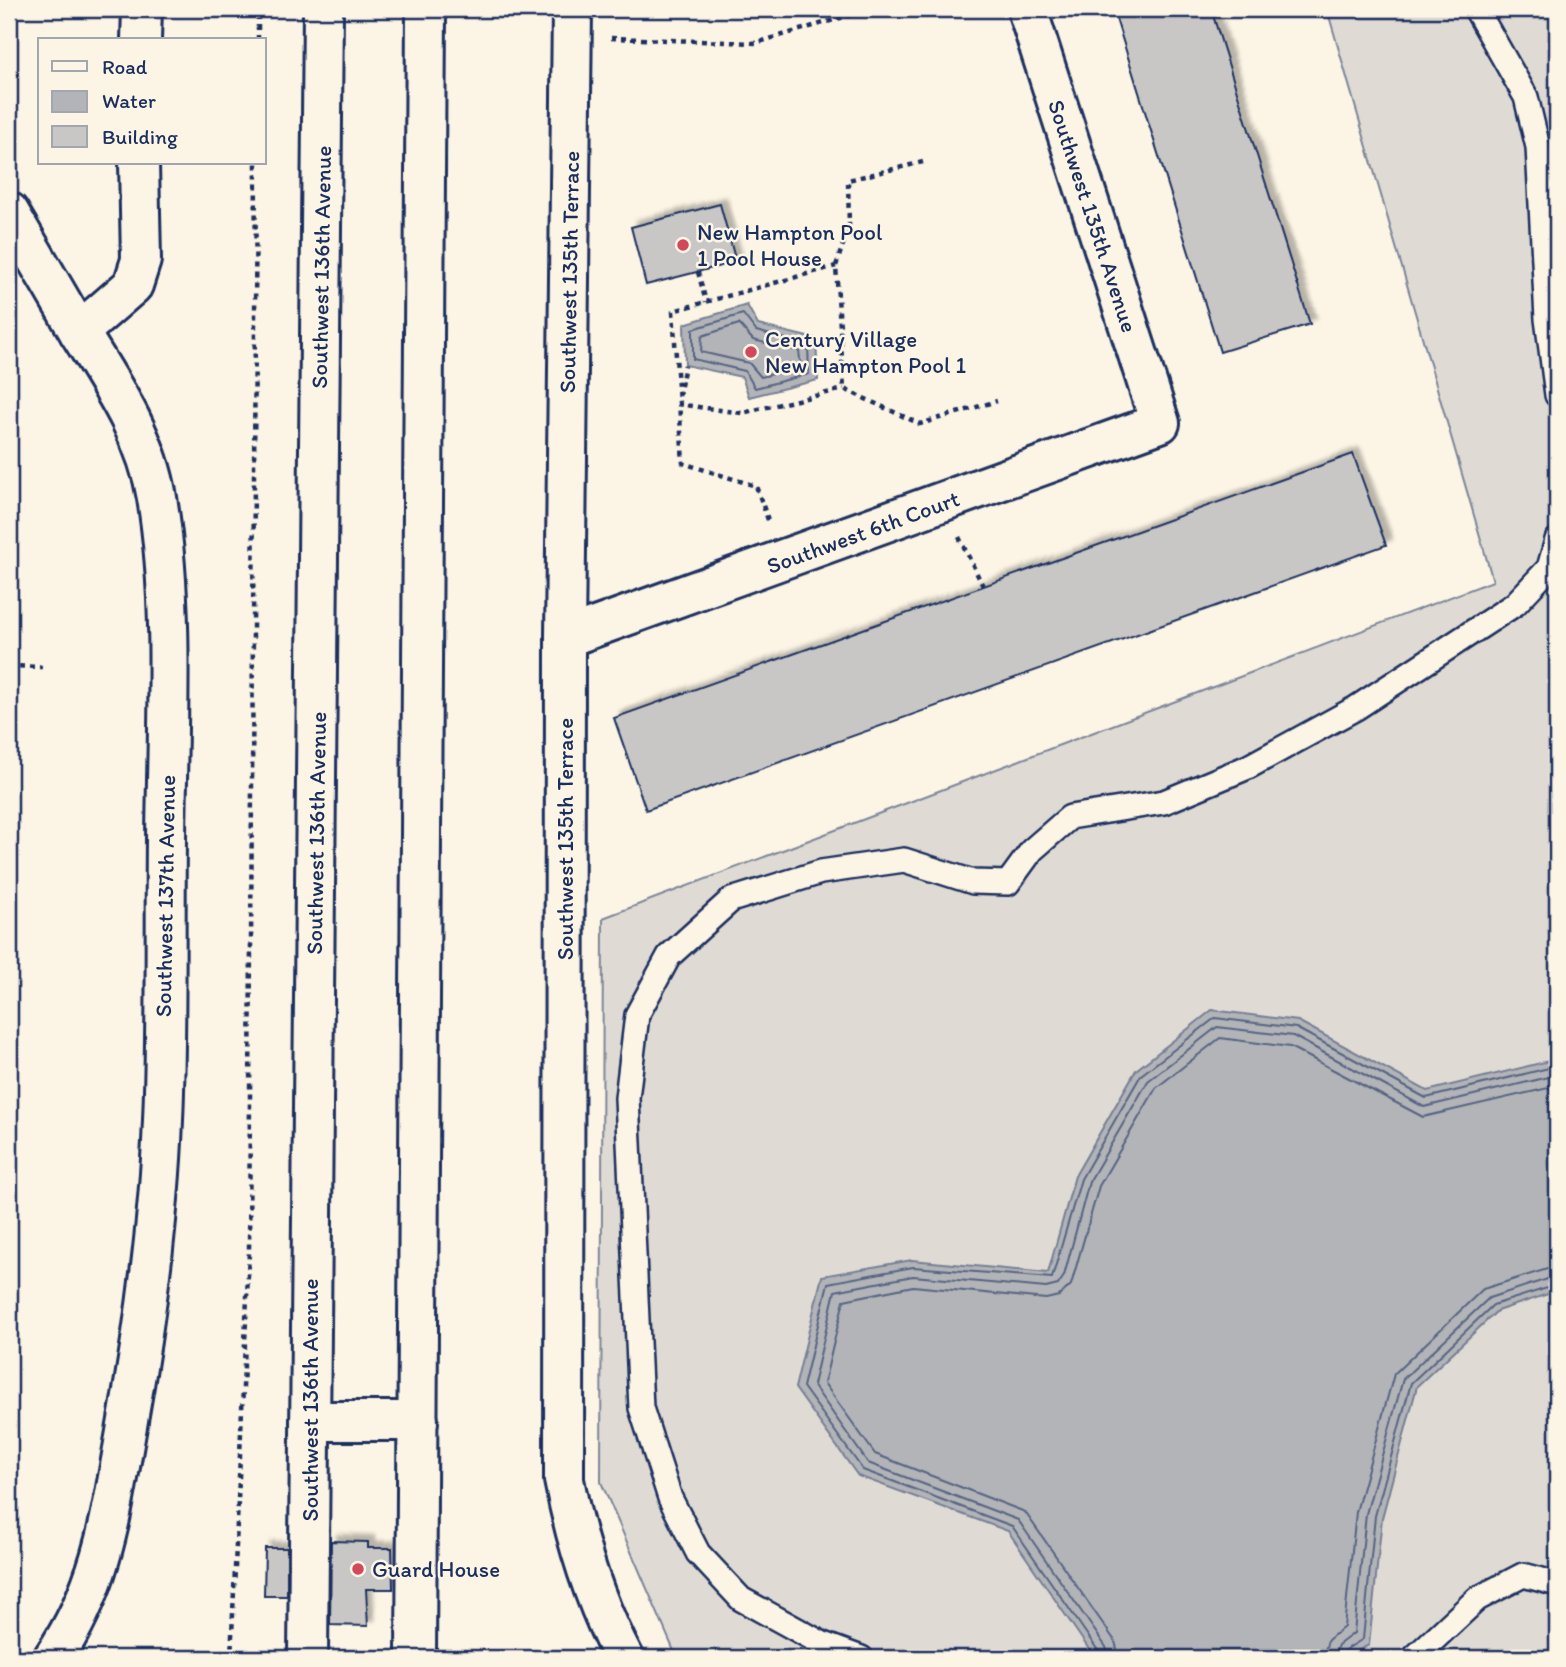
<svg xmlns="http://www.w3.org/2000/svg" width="1566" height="1667" font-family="Itim,sans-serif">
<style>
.grass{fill:#dfdbd4;stroke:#7d8599;stroke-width:2}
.water{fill:#b2b4b8;stroke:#767f94;stroke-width:2}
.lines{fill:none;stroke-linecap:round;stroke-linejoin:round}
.shore{stroke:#576482;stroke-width:2}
.building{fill:#c8c7c6;stroke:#1b2f5e;stroke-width:2;filter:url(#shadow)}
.lane-casing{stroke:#1b2f5e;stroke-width:28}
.street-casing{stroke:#1b2f5e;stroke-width:44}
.secondary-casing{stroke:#1b2f5e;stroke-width:44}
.path{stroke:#1b2f5e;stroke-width:4.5;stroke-dasharray:5 5;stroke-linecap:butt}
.lane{stroke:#fcf5e5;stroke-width:23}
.street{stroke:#fcf5e5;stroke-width:38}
.secondary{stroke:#fcf5e5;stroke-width:38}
.poi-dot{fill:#d1495b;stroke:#fcf5e5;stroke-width:2.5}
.labels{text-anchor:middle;stroke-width:5;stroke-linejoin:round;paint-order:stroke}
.street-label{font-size:23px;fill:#1b2f5e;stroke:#fcf5e5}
.poi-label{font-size:23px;fill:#1b2f5e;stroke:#fcf5e5;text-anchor:start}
</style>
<defs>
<filter id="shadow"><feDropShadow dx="6" dy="-6" stdDeviation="2" flood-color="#0004"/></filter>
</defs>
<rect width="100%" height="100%" fill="#fcf5e5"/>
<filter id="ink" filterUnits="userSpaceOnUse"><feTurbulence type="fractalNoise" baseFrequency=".0143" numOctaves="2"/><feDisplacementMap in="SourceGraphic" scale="14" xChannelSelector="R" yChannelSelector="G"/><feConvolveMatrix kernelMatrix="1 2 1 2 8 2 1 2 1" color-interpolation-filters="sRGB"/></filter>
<g filter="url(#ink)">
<!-- grass -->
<path class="grass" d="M 1327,9 L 1557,9 L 1557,1658 L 677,1658 L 601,1482 L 603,918 L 1493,581 Z"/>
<!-- water -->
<g class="water">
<path d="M 747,305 L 758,325 L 816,339 L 818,380 L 749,397 L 742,377 L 685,365 L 684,324 Z"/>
<path d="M 1212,1010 L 1298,1021 L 1427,1091 L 1557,1059 L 1557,1291 L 1497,1311 L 1417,1386 L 1382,1518 L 1369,1645 L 1344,1658 L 1095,1658 L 1008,1531 L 858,1476 L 795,1388 L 822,1276 L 912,1260 L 1048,1273 L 1075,1176 L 1136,1070 Z"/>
</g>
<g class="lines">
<!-- shore -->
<g class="shore">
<path d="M 743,314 L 756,331 L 808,345 L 809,374 L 755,388 L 745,371 L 693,359 L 693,329 Z"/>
<path d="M 739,324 L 753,340 L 799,351 L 801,367 L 761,377 L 749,363 L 701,352 L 702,336 Z"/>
<path d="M 1100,1658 L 1099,1652 L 1012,1526 L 863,1470 L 803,1387 L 828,1283 L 913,1267 L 1052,1278 L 1081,1179 L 1141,1075 L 1215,1018 L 1296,1028 L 1426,1098 L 1557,1066"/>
<path d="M 1109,1658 L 1106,1647 L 1018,1520 L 868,1463 L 813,1385 L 835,1291 L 913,1276 L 1046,1288 L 1058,1285 L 1064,1276 L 1089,1182 L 1148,1081 L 1217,1027 L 1293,1036 L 1424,1107 L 1557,1075"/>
<path d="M 1119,1658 L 1115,1641 L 1025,1512 L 875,1454 L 824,1383 L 844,1300 L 913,1286 L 1046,1299 L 1059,1296 L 1071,1285 L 1099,1186 L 1156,1088 L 1220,1038 L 1290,1047 L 1423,1117 L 1557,1086"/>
<path d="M 1323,1658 L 1328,1640 L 1344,1627 L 1356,1512 L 1394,1374 L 1483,1289 L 1557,1266"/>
<path d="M 1333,1658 L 1338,1645 L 1354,1633 L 1366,1514 L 1403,1379 L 1489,1298 L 1557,1276"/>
<path d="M 1342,1658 L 1345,1650 L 1363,1639 L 1375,1516 L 1411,1383 L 1493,1305 L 1557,1285"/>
</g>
</g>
<!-- building -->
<g class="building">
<path d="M 1113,9 L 1211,9 L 1310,324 L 1220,352 Z"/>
<path d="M 720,204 L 736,262 L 646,285 L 631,227 Z"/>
<path d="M 1353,454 L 1386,545 L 646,810 L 614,718 Z"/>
<path d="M 331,1541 L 368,1542 L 368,1548 L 392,1548 L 393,1589 L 366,1589 L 368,1626 L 330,1625 Z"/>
<path d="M 265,1548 L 287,1548 L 287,1596 L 264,1596 Z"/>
</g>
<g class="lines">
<!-- lane casing -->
<g class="lane-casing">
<g id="lane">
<path d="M 1476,9 L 1526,97 L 1538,147 L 1547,319 L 1557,395"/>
<path d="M 861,1658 L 823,1644 L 741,1599 L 698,1553 L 670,1498 L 641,1408 L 627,1098 L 637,1015 L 669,956 L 731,900 L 821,872 L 904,860 L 973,882 L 1008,883 L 1032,850 L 1070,817 L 1164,802 L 1248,767 L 1356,708 L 1515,604 L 1549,568 L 1557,540"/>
<path d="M 1414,1658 L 1477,1599 L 1523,1575 L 1557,1584"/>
</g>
</g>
<!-- street casing -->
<g class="street-casing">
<g id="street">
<path d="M 572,9 L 565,638 L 564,1480 C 576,1543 594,1601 624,1658"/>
<path d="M 141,40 L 142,9"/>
<path d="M 9,212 L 79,332"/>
<path d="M 565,638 L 1160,423 L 1027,9"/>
<path d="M 310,1421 L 418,1421"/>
<path d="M 53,1658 C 103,1586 112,1511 127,1426 C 145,1325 159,1223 163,1120 C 167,1027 165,933 166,840 C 167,727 175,609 157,498 C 147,436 111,384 79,332 L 133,285 L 141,260 L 139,163"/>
</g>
</g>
<!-- secondary casing -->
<g class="secondary-casing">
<g id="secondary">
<path d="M 308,1658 L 323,9"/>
<path d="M 416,1658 L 426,9"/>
</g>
</g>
<!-- path -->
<g class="path">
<path d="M 611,38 L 756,43 L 871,9"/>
<path d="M 258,40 L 258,9"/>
<path d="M 923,162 L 848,180 L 849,226 L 836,266 L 844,389 L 920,424 L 997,401"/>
<path d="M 698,272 L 706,302"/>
<path d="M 679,396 L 685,365"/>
<path d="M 677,404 L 742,413 L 844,389"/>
<path d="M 768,520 L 756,486 L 683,463 L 673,311 L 836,266"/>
<path d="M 959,537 L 983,586"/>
<path d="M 9,666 L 42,667"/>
<path d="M 231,1658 L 249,1252 L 256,163"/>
</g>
<!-- lane -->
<use href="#lane" class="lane"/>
<!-- street -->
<use href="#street" class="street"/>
<!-- secondary -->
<use href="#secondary" class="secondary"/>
</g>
</g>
<!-- markers -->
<g class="poi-dot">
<circle cx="683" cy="245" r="7"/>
<circle cx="751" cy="352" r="7"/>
<circle cx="358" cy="1569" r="7"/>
</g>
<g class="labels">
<!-- street labels -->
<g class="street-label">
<text transform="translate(1093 216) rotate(72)" y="8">Southwest 135th Avenue</text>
<text transform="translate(321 267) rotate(-89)" y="8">Southwest 136th Avenue</text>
<text transform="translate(569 272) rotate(-89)" y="8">Southwest 135th Terrace</text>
<text transform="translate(863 532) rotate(-20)" y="8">Southwest 6th Court</text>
<text transform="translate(316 833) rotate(-89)" y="8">Southwest 136th Avenue</text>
<text transform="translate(565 839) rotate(-90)" y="8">Southwest 135th Terrace</text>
<text transform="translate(165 896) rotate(-89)" y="8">Southwest 137th Avenue</text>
<text transform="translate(310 1400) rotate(-90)" y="8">Southwest 136th Avenue</text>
</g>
<!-- poi labels -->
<g class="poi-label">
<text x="697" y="240">New Hampton Pool<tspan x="697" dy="26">1 Pool House</tspan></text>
<text x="765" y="347">Century Village<tspan x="765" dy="26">New Hampton Pool 1</tspan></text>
<text x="372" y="1577">Guard House</text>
</g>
</g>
<!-- margin -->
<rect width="1566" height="1667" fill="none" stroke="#fcf5e5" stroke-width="35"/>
<rect x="18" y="18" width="1531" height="1632" fill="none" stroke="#1b2f5e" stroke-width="2.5" filter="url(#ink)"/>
<!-- legend -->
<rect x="38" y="38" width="228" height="126" fill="#fcf5e5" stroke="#a2a6af" stroke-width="2"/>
<rect x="52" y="61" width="35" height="10" fill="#fcf5e5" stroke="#a2a6af" stroke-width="2"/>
<text x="102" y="74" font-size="21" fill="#1b2f5e">Road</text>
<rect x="52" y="91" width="35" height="21" fill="#b2b4b8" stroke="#a2a6af" stroke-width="2"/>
<text x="102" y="108" font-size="21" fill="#1b2f5e">Water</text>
<rect x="52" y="126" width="35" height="21" fill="#c8c7c6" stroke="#a2a6af" stroke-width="2"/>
<text x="102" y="144" font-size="21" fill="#1b2f5e">Building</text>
</svg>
